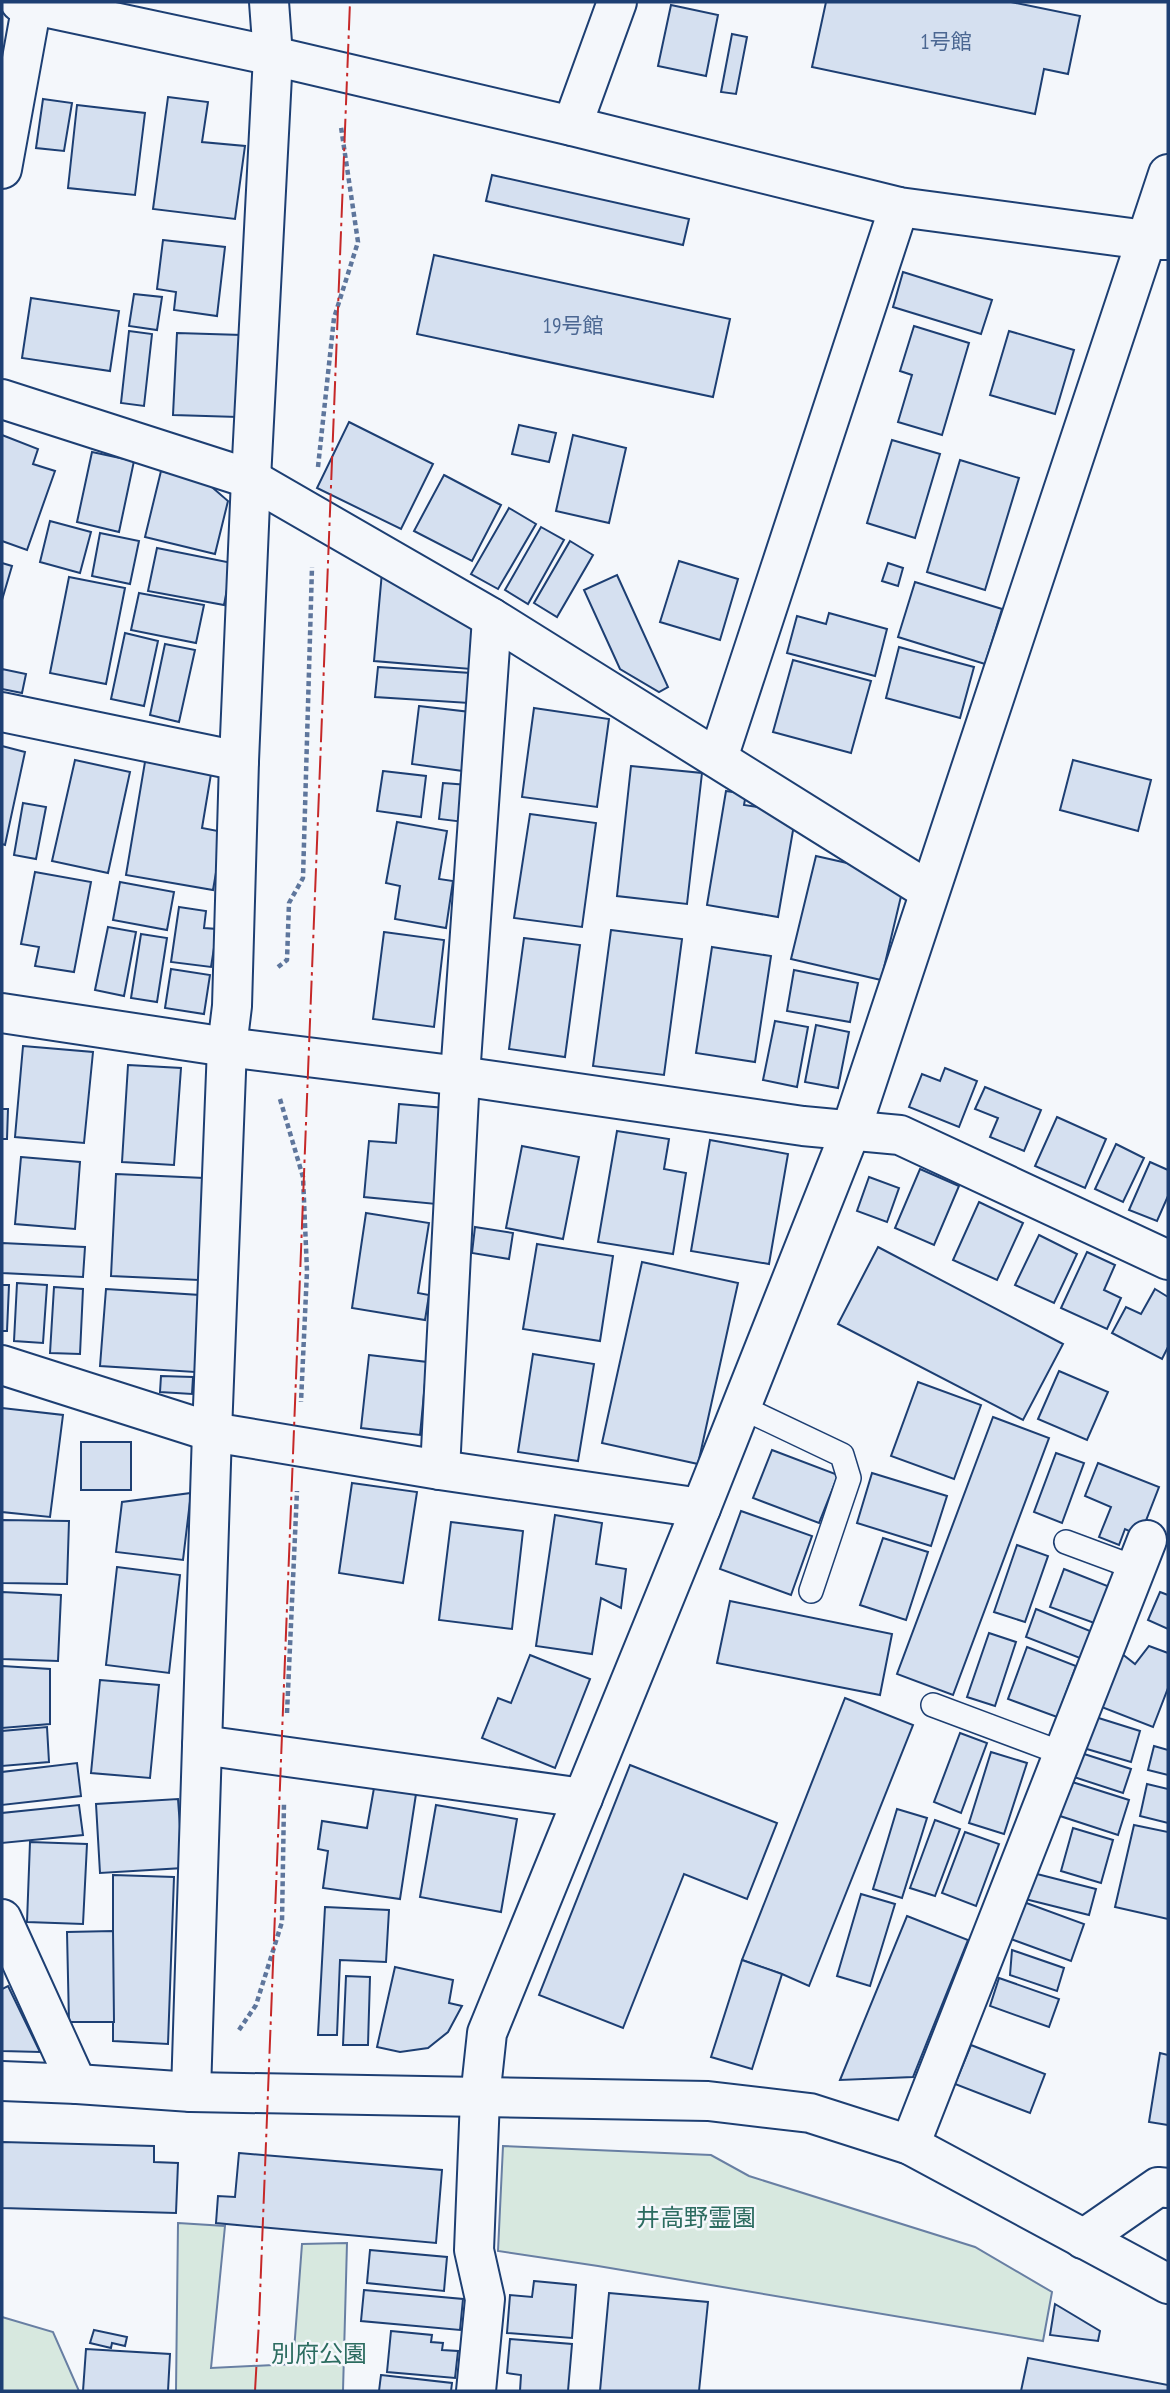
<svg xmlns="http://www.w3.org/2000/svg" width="1170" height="2393" font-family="'PT Sans Narrow','Noto Sans JP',sans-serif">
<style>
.green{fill:#d7e8df;stroke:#687fa3;stroke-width:2}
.building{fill:#d5e0f0;stroke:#1d3f73;stroke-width:2}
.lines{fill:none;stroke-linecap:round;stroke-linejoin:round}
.service-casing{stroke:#1d3f73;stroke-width:26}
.minor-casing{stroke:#1d3f73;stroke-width:42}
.tertiary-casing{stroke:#1d3f73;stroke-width:42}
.path{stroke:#5e769c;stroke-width:4.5;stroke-dasharray:5 3.5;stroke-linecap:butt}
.service{stroke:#f4f7fb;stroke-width:23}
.minor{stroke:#f4f7fb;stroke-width:38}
.tertiary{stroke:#f4f7fb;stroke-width:38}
.power{stroke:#c62828;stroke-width:2;stroke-dasharray:24 5 3.5 5;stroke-linecap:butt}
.labels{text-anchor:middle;stroke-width:5;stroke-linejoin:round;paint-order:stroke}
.number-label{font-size:21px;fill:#4b6792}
.park-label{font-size:24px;fill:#2c6c60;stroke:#f4f7fb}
</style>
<rect width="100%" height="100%" fill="#f4f7fb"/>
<!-- green -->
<g class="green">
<path d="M 503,2146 L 711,2155 L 749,2176 L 975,2247 L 1052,2292 L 1043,2341 L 598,2266 L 498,2251 Z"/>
<path d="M 178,2223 L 225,2226 L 211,2368 L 293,2364 L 302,2244 L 347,2243 L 343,2391 L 176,2391 Z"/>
<path d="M 2,2317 L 53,2332 L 79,2391 L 2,2391 Z"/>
</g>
<!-- building -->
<g class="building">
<path d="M 826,2 L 1011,2 L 1080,16 L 1068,74 L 1044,69 L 1035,114 L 812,67 Z"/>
<path d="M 671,5 L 718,15 L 706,76 L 658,66 Z"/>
<path d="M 732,34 L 747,37 L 736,94 L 721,92 Z"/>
<path d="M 168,97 L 208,102 L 202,142 L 245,146 L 235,219 L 153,209 Z"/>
<path d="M 43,99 L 72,103 L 64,151 L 36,148 Z"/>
<path d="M 77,105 L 145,113 L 135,195 L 68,188 Z"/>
<path d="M 492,175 L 689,219 L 683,245 L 486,201 Z"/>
<path d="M 163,240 L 225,247 L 217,316 L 174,310 L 176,292 L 157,289 Z"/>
<path d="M 434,255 L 730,319 L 713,397 L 417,334 Z"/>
<path d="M 903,272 L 992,300 L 981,334 L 893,307 Z"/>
<path d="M 134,294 L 162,297 L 157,330 L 129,326 Z"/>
<path d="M 31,298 L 119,311 L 110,371 L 22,358 Z"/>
<path d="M 914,326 L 969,343 L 942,435 L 898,422 L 912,375 L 900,371 Z"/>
<path d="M 129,331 L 152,334 L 144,406 L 121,403 Z"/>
<path d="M 1009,331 L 1074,350 L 1055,414 L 990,395 Z"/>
<path d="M 177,333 L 242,335 L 238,417 L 173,415 Z"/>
<path d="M 349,422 L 433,464 L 401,529 L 317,488 Z"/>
<path d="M 519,425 L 556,433 L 549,462 L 512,454 Z"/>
<path d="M 2,435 L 38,449 L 33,464 L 55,471 L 27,550 L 2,541 Z"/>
<path d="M 573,435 L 626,448 L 609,523 L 556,511 Z"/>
<path d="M 892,440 L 940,454 L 915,538 L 867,523 Z"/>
<path d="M 92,452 L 134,461 L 119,532 L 77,522 Z"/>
<path d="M 960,460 L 1019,478 L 985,590 L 927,572 Z"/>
<path d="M 161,471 L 206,482 L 228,501 L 215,554 L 145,537 Z"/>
<path d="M 444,475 L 501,505 L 472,561 L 414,531 Z"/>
<path d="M 509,508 L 536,524 L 498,589 L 471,574 Z"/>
<path d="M 50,521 L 91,532 L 80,573 L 40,562 Z"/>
<path d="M 541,527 L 564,540 L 528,604 L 505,590 Z"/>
<path d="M 100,533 L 139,541 L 130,584 L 92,576 Z"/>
<path d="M 570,541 L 593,555 L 557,617 L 534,603 Z"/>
<path d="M 157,548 L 232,563 L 224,605 L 148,591 Z"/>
<path d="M 679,561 L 738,579 L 720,640 L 660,622 Z"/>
<path d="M 2,563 L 12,566 L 2,600 Z"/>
<path d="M 888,563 L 903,568 L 898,586 L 882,581 Z"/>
<path d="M 382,572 L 476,617 L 471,669 L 374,661 Z"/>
<path d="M 617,575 L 668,687 L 659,692 L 620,669 L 584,590 Z"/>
<path d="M 69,577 L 125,588 L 106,684 L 50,673 Z"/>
<path d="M 915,582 L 1002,609 L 985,664 L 898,637 Z"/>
<path d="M 139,593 L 204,605 L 196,643 L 131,630 Z"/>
<path d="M 829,613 L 887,629 L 875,676 L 787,653 L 797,616 L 826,624 Z"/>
<path d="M 125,633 L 158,641 L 144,706 L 111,699 Z"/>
<path d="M 165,644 L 195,650 L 179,722 L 150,715 Z"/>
<path d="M 899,647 L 974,667 L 960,718 L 886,698 Z"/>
<path d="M 793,660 L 871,681 L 851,753 L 773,732 Z"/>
<path d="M 378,667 L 471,673 L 469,703 L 375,697 Z"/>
<path d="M 2,669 L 26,674 L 22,693 L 2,689 Z"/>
<path d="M 419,706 L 470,712 L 463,771 L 412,764 Z"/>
<path d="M 534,708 L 609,719 L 597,807 L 522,797 Z"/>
<path d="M 2,746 L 25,752 L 5,845 L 2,844 Z"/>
<path d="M 146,756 L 212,768 L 202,828 L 223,832 L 213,890 L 126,875 Z"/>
<path d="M 75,760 L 130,772 L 108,873 L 52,861 Z"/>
<path d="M 1073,760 L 1151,780 L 1138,831 L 1060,810 Z"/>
<path d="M 631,766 L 702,773 L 687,904 L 617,896 Z"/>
<path d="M 383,771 L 426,776 L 421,817 L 377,811 Z"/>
<path d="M 443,783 L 468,785 L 464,822 L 439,819 Z"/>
<path d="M 726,791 L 746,794 L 744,805 L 796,813 L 778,917 L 707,905 Z"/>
<path d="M 23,803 L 46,807 L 36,859 L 14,855 Z"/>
<path d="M 530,814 L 596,823 L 582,927 L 514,918 Z"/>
<path d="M 397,822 L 447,831 L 439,879 L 453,881 L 446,928 L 395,919 L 400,886 L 386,883 Z"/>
<path d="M 816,856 L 887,872 L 903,888 L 881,980 L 791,959 Z"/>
<path d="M 35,872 L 91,882 L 74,972 L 35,966 L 39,947 L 21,944 Z"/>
<path d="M 120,882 L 174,892 L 167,930 L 113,920 Z"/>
<path d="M 179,907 L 206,911 L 204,928 L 217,929 L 211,967 L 171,962 Z"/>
<path d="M 108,927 L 136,932 L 124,996 L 95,990 Z"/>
<path d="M 611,930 L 682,939 L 664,1075 L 593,1066 Z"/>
<path d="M 384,932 L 444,940 L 434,1027 L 373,1019 Z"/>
<path d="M 141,934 L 167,938 L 157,1002 L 131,998 Z"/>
<path d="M 524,938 L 580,945 L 565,1057 L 509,1049 Z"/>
<path d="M 712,947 L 771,956 L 755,1062 L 696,1053 Z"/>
<path d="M 171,969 L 210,975 L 204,1014 L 165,1008 Z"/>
<path d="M 794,970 L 858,983 L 850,1022 L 787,1011 Z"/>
<path d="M 775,1021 L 808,1027 L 797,1087 L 763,1080 Z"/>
<path d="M 816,1025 L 849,1032 L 838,1088 L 805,1082 Z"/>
<path d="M 23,1046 L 93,1052 L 84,1143 L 15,1137 Z"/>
<path d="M 128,1065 L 181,1068 L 174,1165 L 122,1162 Z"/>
<path d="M 945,1068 L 977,1081 L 959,1127 L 909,1107 L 922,1074 L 940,1081 Z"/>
<path d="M 985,1087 L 1041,1110 L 1024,1151 L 990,1137 L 998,1118 L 975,1109 Z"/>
<path d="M 399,1104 L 445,1108 L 436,1204 L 364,1197 L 369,1141 L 396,1143 Z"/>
<path d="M 2,1109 L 8,1109 L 7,1139 L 2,1139 Z"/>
<path d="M 1057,1117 L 1106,1139 L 1085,1188 L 1035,1166 Z"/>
<path d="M 617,1131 L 669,1139 L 664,1169 L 686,1173 L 673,1254 L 598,1242 Z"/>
<path d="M 710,1140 L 788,1154 L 769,1264 L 691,1251 Z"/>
<path d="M 1116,1144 L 1144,1158 L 1123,1202 L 1095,1189 Z"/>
<path d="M 522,1146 L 579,1157 L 563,1239 L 506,1228 Z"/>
<path d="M 21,1157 L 80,1162 L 75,1229 L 15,1224 Z"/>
<path d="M 1150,1162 L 1168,1170 L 1168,1196 L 1157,1221 L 1129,1210 Z"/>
<path d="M 920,1169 L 959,1186 L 934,1245 L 895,1228 Z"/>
<path d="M 116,1174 L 204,1178 L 199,1280 L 111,1276 Z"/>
<path d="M 869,1177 L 899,1188 L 887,1222 L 857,1211 Z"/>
<path d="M 979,1202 L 1023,1223 L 997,1280 L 953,1260 Z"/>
<path d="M 366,1213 L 429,1223 L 418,1293 L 429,1295 L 425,1320 L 352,1308 Z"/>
<path d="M 475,1227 L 513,1233 L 509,1259 L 472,1253 Z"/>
<path d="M 1039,1235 L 1077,1254 L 1054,1303 L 1015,1285 Z"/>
<path d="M 2,1243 L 85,1247 L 83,1277 L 2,1273 Z"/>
<path d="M 537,1244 L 613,1256 L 600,1341 L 523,1329 Z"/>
<path d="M 878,1247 L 1063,1344 L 1023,1420 L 838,1324 Z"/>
<path d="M 1087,1252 L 1115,1265 L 1104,1290 L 1121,1298 L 1107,1329 L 1061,1308 Z"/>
<path d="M 642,1262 L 738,1283 L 698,1464 L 602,1443 Z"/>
<path d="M 17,1283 L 47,1285 L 43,1343 L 14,1341 Z"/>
<path d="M 2,1285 L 9,1285 L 7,1331 L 2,1331 Z"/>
<path d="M 54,1287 L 83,1289 L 80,1354 L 50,1353 Z"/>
<path d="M 106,1289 L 200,1295 L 195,1372 L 100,1366 Z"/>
<path d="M 1155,1289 L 1168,1297 L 1168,1347 L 1162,1359 L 1112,1333 L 1126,1307 L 1141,1314 Z"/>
<path d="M 533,1354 L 594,1364 L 578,1461 L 518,1452 Z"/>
<path d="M 369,1355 L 427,1362 L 420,1435 L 361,1428 Z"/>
<path d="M 1059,1371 L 1108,1392 L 1087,1440 L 1038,1419 Z"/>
<path d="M 161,1376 L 193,1377 L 192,1394 L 160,1392 Z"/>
<path d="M 918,1382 L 981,1405 L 954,1479 L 891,1456 Z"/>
<path d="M 2,1408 L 63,1415 L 50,1517 L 2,1512 Z"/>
<path d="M 993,1417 L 1049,1438 L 953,1695 L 897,1674 Z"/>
<rect x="81" y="1442" width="50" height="48"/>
<path d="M 772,1450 L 838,1475 L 819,1523 L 753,1498 Z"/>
<path d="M 1056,1453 L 1084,1463 L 1062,1523 L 1034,1512 Z"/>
<path d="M 1098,1463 L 1159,1487 L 1140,1536 L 1125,1529 L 1119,1545 L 1099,1537 L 1111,1507 L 1085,1496 Z"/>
<path d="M 872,1473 L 947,1496 L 931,1546 L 857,1523 Z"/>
<path d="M 352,1483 L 417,1492 L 403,1583 L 339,1573 Z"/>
<path d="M 191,1493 L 183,1560 L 116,1552 L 122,1502 Z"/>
<path d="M 741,1511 L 812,1536 L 791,1595 L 720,1569 Z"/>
<path d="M 555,1515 L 602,1523 L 596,1564 L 626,1569 L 621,1608 L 601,1598 L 592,1654 L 536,1646 Z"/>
<path d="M 2,1520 L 69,1521 L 67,1584 L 2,1583 Z"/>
<path d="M 451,1522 L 523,1531 L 512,1629 L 439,1620 Z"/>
<path d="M 883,1538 L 928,1552 L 906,1620 L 860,1605 Z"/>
<path d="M 1017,1545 L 1048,1556 L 1025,1622 L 994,1612 Z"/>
<path d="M 117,1567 L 180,1575 L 169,1673 L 106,1665 Z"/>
<path d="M 1064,1569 L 1110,1587 L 1097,1624 L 1050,1607 Z"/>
<path d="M 2,1592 L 61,1595 L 58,1661 L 2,1659 Z"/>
<path d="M 1160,1592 L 1168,1595 L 1168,1629 L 1148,1620 Z"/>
<path d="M 730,1601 L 892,1634 L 880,1695 L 717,1663 Z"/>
<path d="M 1036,1609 L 1095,1633 L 1085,1660 L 1026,1637 Z"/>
<path d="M 989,1633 L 1016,1642 L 995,1706 L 967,1697 Z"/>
<path d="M 1149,1646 L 1168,1653 L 1168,1688 L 1153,1727 L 1099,1706 L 1121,1653 L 1135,1664 Z"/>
<path d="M 1027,1647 L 1076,1666 L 1057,1717 L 1008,1699 Z"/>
<path d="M 530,1655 L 590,1679 L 555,1768 L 482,1738 L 498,1698 L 511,1703 Z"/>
<path d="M 2,1666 L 50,1669 L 50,1724 L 2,1728 Z"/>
<path d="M 100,1680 L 159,1685 L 150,1778 L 91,1773 Z"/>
<path d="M 845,1698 L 913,1725 L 809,1986 L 782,1974 L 742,1960 Z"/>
<path d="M 1089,1715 L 1140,1731 L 1131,1762 L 1080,1747 Z"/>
<path d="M 47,1727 L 49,1762 L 2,1766 L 2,1731 Z"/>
<path d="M 960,1733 L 987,1743 L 961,1813 L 934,1802 Z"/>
<path d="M 1154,1746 L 1168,1750 L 1168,1775 L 1148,1770 Z"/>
<path d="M 991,1752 L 1027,1763 L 1004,1834 L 969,1823 Z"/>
<path d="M 1081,1753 L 1131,1769 L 1123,1793 L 1074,1777 Z"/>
<path d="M 77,1763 L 81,1796 L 2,1805 L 2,1772 Z"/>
<path d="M 630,1765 L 777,1823 L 747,1899 L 684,1874 L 623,2028 L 539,1995 Z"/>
<path d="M 1069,1781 L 1129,1800 L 1118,1835 L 1057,1815 Z"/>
<path d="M 1147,1784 L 1168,1789 L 1168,1823 L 1140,1816 Z"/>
<path d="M 374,1788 L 416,1794 L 400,1899 L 323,1888 L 328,1851 L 318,1849 L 322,1821 L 367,1828 Z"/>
<path d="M 178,1799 L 183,1868 L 100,1873 L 96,1804 Z"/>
<path d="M 79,1805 L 83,1835 L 2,1843 L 2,1813 Z"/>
<path d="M 436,1805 L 517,1819 L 501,1912 L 420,1897 Z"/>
<path d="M 897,1809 L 927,1818 L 902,1898 L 873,1889 Z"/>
<path d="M 935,1820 L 960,1829 L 935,1896 L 910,1888 Z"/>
<path d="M 1134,1825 L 1168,1832 L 1168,1919 L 1115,1907 Z"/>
<path d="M 1073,1828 L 1113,1840 L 1101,1883 L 1061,1871 Z"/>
<path d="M 965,1832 L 999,1844 L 976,1906 L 942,1893 Z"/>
<path d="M 30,1842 L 87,1844 L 83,1924 L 27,1922 Z"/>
<path d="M 1033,1873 L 1096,1889 L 1089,1915 L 1025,1899 Z"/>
<path d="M 113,1875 L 174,1877 L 168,2044 L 113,2041 Z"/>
<path d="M 861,1894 L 895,1904 L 870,1986 L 837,1976 Z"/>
<path d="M 1021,1901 L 1084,1924 L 1071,1961 L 1008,1938 Z"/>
<path d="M 325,1907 L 389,1910 L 386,1962 L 340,1960 L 337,2035 L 318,2035 Z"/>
<path d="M 907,1916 L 968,1940 L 913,2077 L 840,2080 Z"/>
<path d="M 113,1931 L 114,2022 L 69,2022 L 67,1932 Z"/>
<path d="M 1012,1950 L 1064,1968 L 1057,1991 L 1010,1975 Z"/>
<path d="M 742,1960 L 782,1974 L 752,2069 L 711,2057 Z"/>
<path d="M 395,1967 L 453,1980 L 449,2003 L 462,2006 L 448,2032 L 428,2048 L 400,2052 L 377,2047 Z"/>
<path d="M 346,1976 L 370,1977 L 368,2045 L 343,2045 Z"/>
<path d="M 999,1978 L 1059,1999 L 1049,2027 L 990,2006 Z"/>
<path d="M 8,1986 L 40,2052 L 2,2051 L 2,1989 Z"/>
<path d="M 971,2045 L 1045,2074 L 1030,2113 L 955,2084 Z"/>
<path d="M 1160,2053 L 1168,2055 L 1168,2125 L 1149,2122 Z"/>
<path d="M 2,2142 L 154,2146 L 154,2162 L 178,2163 L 176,2213 L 2,2208 Z"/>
<path d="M 239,2153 L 442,2170 L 436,2243 L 216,2223 L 218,2196 L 235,2197 Z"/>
<path d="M 370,2250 L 447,2257 L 444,2291 L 367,2283 Z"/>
<path d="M 534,2281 L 576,2285 L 572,2338 L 507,2333 L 510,2295 L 532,2297 Z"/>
<path d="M 364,2290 L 463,2299 L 460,2330 L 361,2321 Z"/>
<path d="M 609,2293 L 708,2302 L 699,2391 L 600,2391 Z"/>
<path d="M 1055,2304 L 1100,2331 L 1098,2341 L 1050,2335 Z"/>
<path d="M 94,2330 L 127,2337 L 125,2346 L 112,2343 L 111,2348 L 90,2343 Z"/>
<path d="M 391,2331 L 432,2335 L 431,2342 L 443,2343 L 442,2350 L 458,2351 L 455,2378 L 387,2372 Z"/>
<path d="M 510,2339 L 572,2344 L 568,2391 L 520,2391 L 521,2375 L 507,2373 Z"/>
<path d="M 86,2349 L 170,2354 L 168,2391 L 83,2391 Z"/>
<path d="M 1028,2358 L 1168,2385 L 1168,2391 L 1021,2391 Z"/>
<path d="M 381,2375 L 452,2383 L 451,2391 L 379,2391 Z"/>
</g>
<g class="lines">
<!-- service casing -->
<g class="service-casing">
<g id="service">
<path d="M 741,1407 L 842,1455 L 849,1478 L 811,1591"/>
<path d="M 1066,1542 L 1136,1568"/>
<path d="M 933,1705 L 1064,1754"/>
</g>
</g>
<!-- minor casing -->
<g class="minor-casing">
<g id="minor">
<path d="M 572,126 L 617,2"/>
<path d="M 2,169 L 32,4"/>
<path d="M 2,399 L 251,479 L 492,618 L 929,891"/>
<path d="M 2,712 L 239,761"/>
<path d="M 718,758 L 899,207"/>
<path d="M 2,1013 L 227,1047 L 460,1076 L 803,1126 L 900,1135 L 1168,1260"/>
<path d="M 2,1365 L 212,1432 L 440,1470 L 701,1508"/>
<path d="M 440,1470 L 460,1076 L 492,618"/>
<path d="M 202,1745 L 583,1798"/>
<path d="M 2,1919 L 77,2084"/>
<path d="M 191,2092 L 212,1432 L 227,1047 L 232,1006 L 239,761 L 251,479 L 273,56 L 269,2"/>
<path d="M 910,2145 L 1147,1540"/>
<path d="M 1083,2239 L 1158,2187 L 1168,2188"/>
<path d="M 476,2391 L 485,2299 L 474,2250 L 480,2098"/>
</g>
</g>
<!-- tertiary casing -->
<g class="tertiary-casing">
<g id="tertiary">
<path d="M 20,2 L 273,56 L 572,126 L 899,207 L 1146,240 L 1168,240"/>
<path d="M 2,2081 L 77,2084 L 191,2092 L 708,2101 L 810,2113 L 910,2145 L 1168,2284"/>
<path d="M 480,2098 L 487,2033 L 701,1508 L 851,1130 L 1168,174"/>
</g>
</g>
<!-- path -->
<g class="path">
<path d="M 318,467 L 334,318 L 358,242 L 341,127"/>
<path d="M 278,967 L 287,960 L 289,903 L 303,878 L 312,567"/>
<path d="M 280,1099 L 303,1177 L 307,1271 L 301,1402"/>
<path d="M 287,1713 L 297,1491"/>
<path d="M 239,2030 L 256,2005 L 282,1922 L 284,1802"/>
</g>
<!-- service -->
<use href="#service" class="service"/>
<!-- minor -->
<use href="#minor" class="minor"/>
<!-- tertiary -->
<use href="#tertiary" class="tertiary"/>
<!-- power -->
<path class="power" d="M 255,2391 L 259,2321 L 350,2"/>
</g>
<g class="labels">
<!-- number labels -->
<g class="number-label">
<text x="946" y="49">1号館</text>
<text x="573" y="333">19号館</text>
</g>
<!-- park labels -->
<g class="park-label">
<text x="696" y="2226">井高野霊園</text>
<text x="319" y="2362">別府公園</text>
</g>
</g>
<!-- border -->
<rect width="1170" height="2393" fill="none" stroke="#1d3f73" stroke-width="7"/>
</svg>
